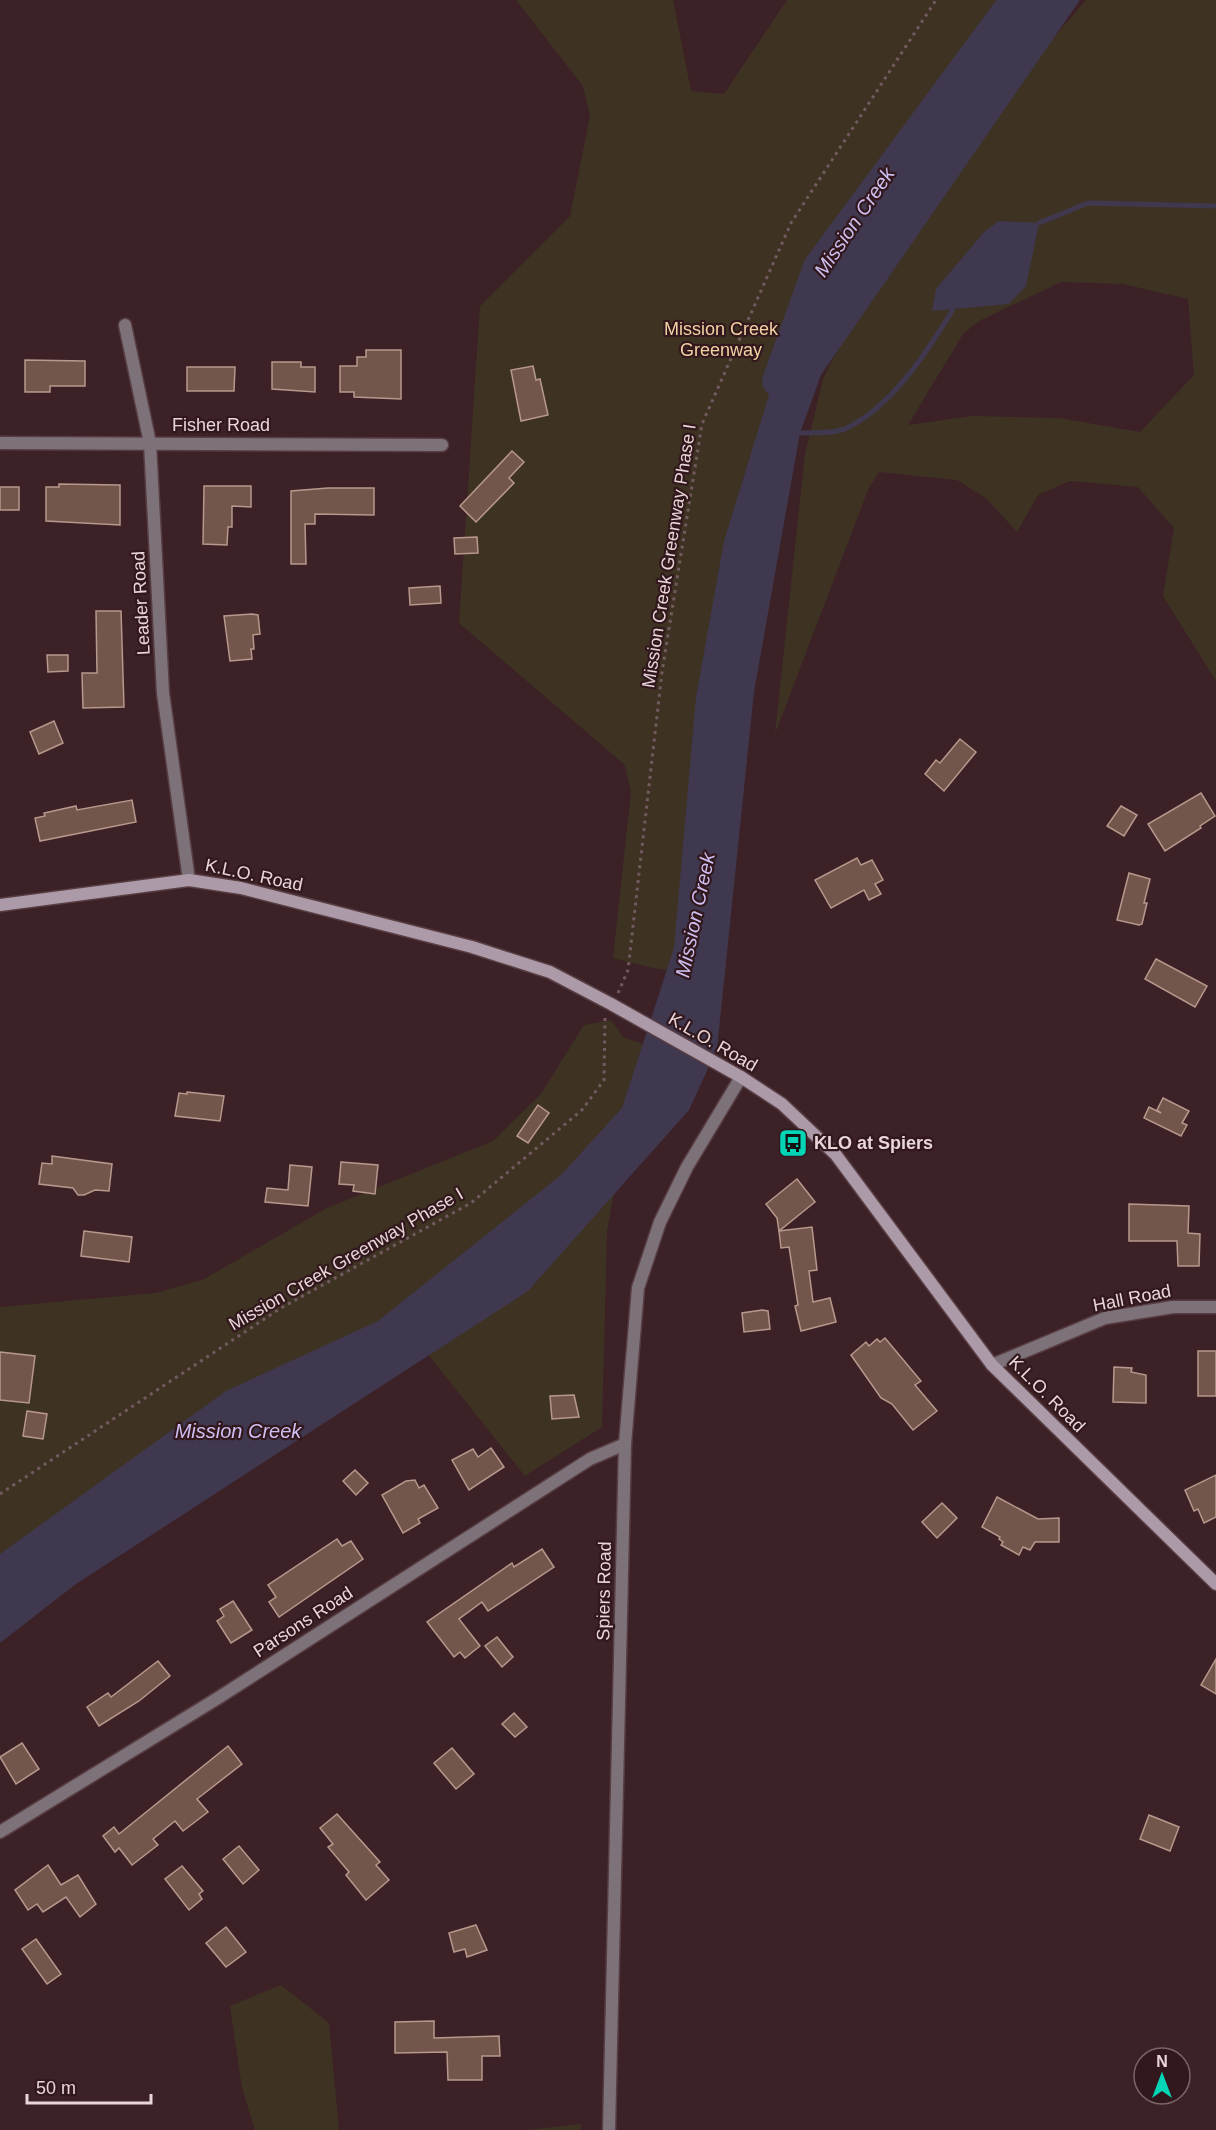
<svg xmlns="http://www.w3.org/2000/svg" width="1216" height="2130" font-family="Arial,sans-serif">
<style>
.green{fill:#3e3323;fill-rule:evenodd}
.water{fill:#3f384f}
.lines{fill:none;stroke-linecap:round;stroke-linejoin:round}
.stream{stroke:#3f384f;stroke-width:5}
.river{stroke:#3f384f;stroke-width:30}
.building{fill:#72564c;stroke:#b8988c;stroke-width:1.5}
.minor-casing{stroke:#583e43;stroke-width:15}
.secondary-casing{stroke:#583e43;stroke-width:15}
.path{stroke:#735a5f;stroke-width:3;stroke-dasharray:3 4.5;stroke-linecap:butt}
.minor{stroke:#7d727a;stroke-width:12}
.secondary{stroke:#ac9aa8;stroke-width:12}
.labels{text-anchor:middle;stroke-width:4.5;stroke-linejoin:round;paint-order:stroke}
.park-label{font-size:18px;fill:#f2d1a3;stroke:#32181d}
.street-label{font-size:18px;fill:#e9d6d9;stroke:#32181d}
.poi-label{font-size:18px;font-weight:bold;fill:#e9d6d9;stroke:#32181d;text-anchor:start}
.water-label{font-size:20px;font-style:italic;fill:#cebff1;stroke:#32181d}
</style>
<rect width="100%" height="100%" fill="#3c2127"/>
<!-- green -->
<g class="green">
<path d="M 516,0 L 673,0 L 691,91 L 724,94 L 787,0 L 1057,0 L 893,231 L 787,443 L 735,816 L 725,978 L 654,968 L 613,958 L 631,792 L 625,765 L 459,623 L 480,306 L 570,216 L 590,116 L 583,86 Z"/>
<path d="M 1086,0 L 1216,0 L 1216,681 L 1163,596 L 1174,528 L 1138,487 L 1070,481 L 1038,495 L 1017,532 L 987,499 L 957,480 L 879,472 L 868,490 L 775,734 L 805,454 L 823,379 L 859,307 L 984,119 ZM 1061,282 L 1123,284 L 1188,299 L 1194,375 L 1140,432 L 1059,418 L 972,416 L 908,425 L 963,334 L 979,321 Z"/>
<path d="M 611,1020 L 623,1037 L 680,1057 L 614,1192 L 607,1231 L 602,1427 L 525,1476 L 407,1328 L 0,1621 L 0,1307 L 156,1293 L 204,1279 L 327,1208 L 493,1141 L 541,1094 L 584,1025 Z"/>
<path d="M 281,1985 L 329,2023 L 339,2130 L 255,2130 L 242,2088 L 230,2006 Z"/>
<path d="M 581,2124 L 581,2130 L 527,2130 Z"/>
</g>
<!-- water -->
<g class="water">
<path d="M 1018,0 L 1080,0 L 821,375 L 800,433 L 754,692 L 717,1049 L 689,1110 L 528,1291 L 76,1584 L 0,1643 L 0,1554 L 226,1391 L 378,1321 L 561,1175 L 622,1108 L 674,948 L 696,697 L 724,541 L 778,366 L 868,206 L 983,54 Z"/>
<path d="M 999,221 L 1039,223 L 1026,286 L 1009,304 L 932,311 L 936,289 L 984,232 Z"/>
</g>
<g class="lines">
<!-- stream -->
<g class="stream">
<path d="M 1039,223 L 1088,203 L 1216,206"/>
<path d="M 800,433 C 814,432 835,434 847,428 C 892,406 927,352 952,311"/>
</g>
<!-- river -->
<path class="river" d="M 777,381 L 818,267 L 1015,0"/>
</g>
<!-- building -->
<g class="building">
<path d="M 366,350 L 401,350 L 401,399 L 354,397 L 354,392 L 340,392 L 340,366 L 357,366 L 357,357 L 366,357 Z"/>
<path d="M 25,360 L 85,361 L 85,386 L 50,386 L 50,392 L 25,392 Z"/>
<path d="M 272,362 L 301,362 L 301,367 L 315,367 L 315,392 L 272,389 Z"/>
<path d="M 533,366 L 536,380 L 540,379 L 548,415 L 521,421 L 511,370 Z"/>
<path d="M 187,367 L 235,367 L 234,391 L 187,391 Z"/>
<path d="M 512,451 L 524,462 L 509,478 L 514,483 L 476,522 L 460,506 Z"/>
<path d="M 59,484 L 120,485 L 120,525 L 46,521 L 46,487 L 59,487 Z"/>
<path d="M 204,486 L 251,486 L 251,507 L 232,506 L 232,527 L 228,527 L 227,545 L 203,544 Z"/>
<rect x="0" y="487" width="19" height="23"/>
<path d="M 328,488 L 374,488 L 374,515 L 315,514 L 315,524 L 305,524 L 306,564 L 291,564 L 291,491 Z"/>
<path d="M 477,537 L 478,553 L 455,554 L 454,538 Z"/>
<path d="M 440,586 L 441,603 L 410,605 L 409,588 Z"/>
<path d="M 96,611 L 121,611 L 124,707 L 83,708 L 82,673 L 97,673 Z"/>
<path d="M 252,614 L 258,615 L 260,634 L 253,635 L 254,649 L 251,649 L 252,659 L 230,661 L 224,616 Z"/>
<path d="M 47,655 L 68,655 L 68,671 L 48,672 Z"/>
<path d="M 54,721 L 63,743 L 39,754 L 30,732 Z"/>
<path d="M 960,739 L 976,752 L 944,791 L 925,774 L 936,760 L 940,763 Z"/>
<path d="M 1201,793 L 1215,816 L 1200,826 L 1201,828 L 1165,851 L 1148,824 Z"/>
<path d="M 132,800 L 136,822 L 40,841 L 35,818 L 45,816 L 44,813 L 76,806 L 77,810 Z"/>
<path d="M 1121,806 L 1137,815 L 1124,836 L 1107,826 Z"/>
<path d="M 857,858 L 861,865 L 872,860 L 883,880 L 875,884 L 881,894 L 869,900 L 864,890 L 831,908 L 815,880 Z"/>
<path d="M 1129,873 L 1150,879 L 1144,903 L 1147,903 L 1142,924 L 1139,925 L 1117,920 Z"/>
<path d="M 1156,959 L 1207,986 L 1195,1007 L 1145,979 Z"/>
<path d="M 187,1092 L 224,1096 L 220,1121 L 175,1116 L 179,1093 L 187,1094 Z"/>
<path d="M 1163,1098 L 1189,1111 L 1182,1123 L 1187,1125 L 1181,1136 L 1144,1118 L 1149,1107 L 1161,1113 L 1157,1110 Z"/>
<path d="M 538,1105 L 549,1113 L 528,1143 L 517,1136 Z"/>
<path d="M 52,1156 L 112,1164 L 109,1191 L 95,1190 L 84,1195 L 78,1195 L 73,1188 L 39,1184 L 42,1163 L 52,1164 Z"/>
<path d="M 341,1162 L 378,1165 L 375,1194 L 353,1191 L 354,1185 L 339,1184 Z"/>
<path d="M 290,1165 L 312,1167 L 308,1206 L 265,1202 L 267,1188 L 288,1190 Z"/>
<path d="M 797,1179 L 815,1202 L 779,1231 L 777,1218 L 766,1204 Z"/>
<path d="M 1129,1204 L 1189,1206 L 1188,1233 L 1200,1234 L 1199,1266 L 1178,1266 L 1177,1241 L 1129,1241 Z"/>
<path d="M 812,1227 L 817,1270 L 809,1271 L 813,1302 L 830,1298 L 836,1322 L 801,1331 L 795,1306 L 798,1305 L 789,1247 L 781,1248 L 779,1231 Z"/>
<path d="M 84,1231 L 132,1237 L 129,1262 L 81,1256 Z"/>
<path d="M 762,1310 L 768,1311 L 770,1329 L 744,1332 L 742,1313 Z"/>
<path d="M 885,1338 L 921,1381 L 915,1385 L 937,1411 L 913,1430 L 892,1404 L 881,1398 L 851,1355 L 866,1342 L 869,1346 L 877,1339 L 880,1342 Z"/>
<rect x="1198" y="1351" width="18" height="45"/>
<path d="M 0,1352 L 35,1356 L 29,1403 L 0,1400 Z"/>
<path d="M 1114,1367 L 1132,1368 L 1131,1372 L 1146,1375 L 1146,1403 L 1113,1402 Z"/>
<path d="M 574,1395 L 579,1417 L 552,1419 L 550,1396 Z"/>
<path d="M 27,1411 L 47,1414 L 43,1439 L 23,1436 Z"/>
<path d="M 491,1448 L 504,1467 L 469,1490 L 452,1460 L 473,1449 L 478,1457 Z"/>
<path d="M 355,1470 L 368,1483 L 356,1495 L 343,1481 Z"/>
<path d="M 1216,1475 L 1216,1517 L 1204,1523 L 1198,1509 L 1194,1511 L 1185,1490 Z"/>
<path d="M 415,1480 L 419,1488 L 424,1485 L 438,1508 L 418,1519 L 420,1523 L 403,1533 L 382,1495 L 406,1481 Z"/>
<path d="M 997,1497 L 1038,1519 L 1059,1518 L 1059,1542 L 1035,1542 L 1030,1550 L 1023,1547 L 1019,1555 L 1001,1545 L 1003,1542 L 999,1539 L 1000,1537 L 982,1527 Z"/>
<path d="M 942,1503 L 957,1518 L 937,1538 L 922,1522 Z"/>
<path d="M 337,1539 L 342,1546 L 351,1541 L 363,1559 L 279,1617 L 269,1602 L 276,1597 L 268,1585 Z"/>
<path d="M 542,1549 L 554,1567 L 488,1611 L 482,1602 L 459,1619 L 480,1646 L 465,1658 L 460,1652 L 454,1657 L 427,1622 L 512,1563 L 514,1567 Z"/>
<path d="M 233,1601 L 252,1630 L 231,1643 L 217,1621 L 224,1616 L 220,1609 Z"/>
<path d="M 497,1637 L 513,1657 L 502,1667 L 485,1646 Z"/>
<path d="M 1216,1659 L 1216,1694 L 1201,1685 Z"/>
<path d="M 158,1661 L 170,1676 L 139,1701 L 99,1726 L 87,1707 L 108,1693 L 111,1697 Z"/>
<path d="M 514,1713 L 527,1727 L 515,1737 L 502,1724 Z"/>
<path d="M 22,1743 L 39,1769 L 16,1784 L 0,1757 Z"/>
<path d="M 228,1746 L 242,1764 L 197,1799 L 208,1812 L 183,1831 L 175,1821 L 153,1839 L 158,1845 L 132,1865 L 119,1848 L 115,1852 L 103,1836 L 114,1827 L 119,1834 Z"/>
<path d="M 452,1748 L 474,1774 L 456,1789 L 434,1763 Z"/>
<path d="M 337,1814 L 380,1862 L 376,1865 L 389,1880 L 366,1900 L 346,1875 L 349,1872 L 328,1847 L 333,1844 L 320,1828 Z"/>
<path d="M 1149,1815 L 1179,1827 L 1170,1851 L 1140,1839 Z"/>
<path d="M 239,1846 L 259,1870 L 243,1884 L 223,1859 Z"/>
<path d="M 48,1865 L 61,1885 L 78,1875 L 96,1904 L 80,1917 L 66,1897 L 43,1912 L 37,1904 L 28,1910 L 15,1890 Z"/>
<path d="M 182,1866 L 203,1891 L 199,1894 L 202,1899 L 189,1910 L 165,1879 Z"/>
<path d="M 476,1925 L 487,1950 L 467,1957 L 465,1949 L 454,1952 L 449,1933 Z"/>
<path d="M 226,1927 L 246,1952 L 226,1967 L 206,1943 Z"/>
<path d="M 36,1939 L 61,1974 L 47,1984 L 22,1949 Z"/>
<path d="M 434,2021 L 434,2038 L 499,2036 L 500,2056 L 482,2056 L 482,2080 L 448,2080 L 447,2052 L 395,2053 L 395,2022 Z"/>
</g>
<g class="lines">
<!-- minor casing -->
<g class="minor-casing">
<g id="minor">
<path d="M 125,325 L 150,443 L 163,693 L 189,880"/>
<path d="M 0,443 L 442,445"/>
<path d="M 992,1365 L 1105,1318 L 1173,1307 L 1216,1307"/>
<path d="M 0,1832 L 218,1698 L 590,1459 L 625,1444"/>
<path d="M 609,2130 L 625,1444 L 638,1288 L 660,1222 L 687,1167 L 741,1077"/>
</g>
</g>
<!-- secondary casing -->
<g class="secondary-casing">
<path id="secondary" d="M 0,905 L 189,880 L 241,888 L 472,947 L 550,972 L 611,1004 L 741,1077 L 782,1104 L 836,1155 L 992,1365 L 1216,1584"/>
</g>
<!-- path -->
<g class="path">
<path d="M 618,993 L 628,970 L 662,672 L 702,424 L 791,223 L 936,0"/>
<path d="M 0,1494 L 281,1308 L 471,1203 L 582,1110 L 604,1080 L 605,1017"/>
</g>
<!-- minor -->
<use href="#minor" class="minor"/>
<!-- secondary -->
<use href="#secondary" class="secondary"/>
</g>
<!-- icons -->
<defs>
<g id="bus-square" transform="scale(1.5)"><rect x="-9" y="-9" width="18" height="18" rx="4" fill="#01d5b6" stroke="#32181d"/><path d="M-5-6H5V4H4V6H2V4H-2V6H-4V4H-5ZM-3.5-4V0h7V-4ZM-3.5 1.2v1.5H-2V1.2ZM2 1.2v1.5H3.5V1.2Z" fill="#111"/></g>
</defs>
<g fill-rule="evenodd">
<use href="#bus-square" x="793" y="1143"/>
</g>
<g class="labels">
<!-- park labels -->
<g class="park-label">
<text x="721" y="335">Mission Creek<tspan x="721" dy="21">Greenway</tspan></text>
</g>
<!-- street labels -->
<g class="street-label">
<text x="221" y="431">Fisher Road</text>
<text transform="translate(669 556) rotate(-81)" y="6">Mission Creek Greenway Phase I</text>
<text transform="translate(141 603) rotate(-93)" y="6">Leader Road</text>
<text transform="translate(254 875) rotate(12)" y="6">K.L.O. Road</text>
<text transform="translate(713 1042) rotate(30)" y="6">K.L.O. Road</text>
<text transform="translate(346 1259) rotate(-30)" y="6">Mission Creek Greenway Phase I</text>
<text transform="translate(1132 1298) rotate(-11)" y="6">Hall Road</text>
<text transform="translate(1047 1394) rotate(45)" y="6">K.L.O. Road</text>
<text transform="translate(604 1591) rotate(-89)" y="6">Spiers Road</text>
<text transform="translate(303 1622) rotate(-33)" y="6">Parsons Road</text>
</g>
<!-- poi labels -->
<g class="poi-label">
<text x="814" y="1149">KLO at Spiers</text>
</g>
<!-- water labels -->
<g class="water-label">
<text transform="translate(854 222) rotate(-56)" y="7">Mission Creek</text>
<text transform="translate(695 915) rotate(-78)" y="7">Mission Creek</text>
<text x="238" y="1438">Mission Creek</text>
</g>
</g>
<!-- north arrow -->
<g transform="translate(1162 2076)"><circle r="28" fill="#32181d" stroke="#7b6468" stroke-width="1.5"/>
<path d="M0-4.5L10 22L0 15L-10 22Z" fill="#01d5b6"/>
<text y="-9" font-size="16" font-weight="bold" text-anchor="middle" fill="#e9d6d9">N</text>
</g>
<!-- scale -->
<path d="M27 2094v9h124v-9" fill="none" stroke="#e9d6d9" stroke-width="3"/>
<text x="36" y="2094" font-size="18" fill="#e9d6d9" stroke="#32181d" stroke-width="4.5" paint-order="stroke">50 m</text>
</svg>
